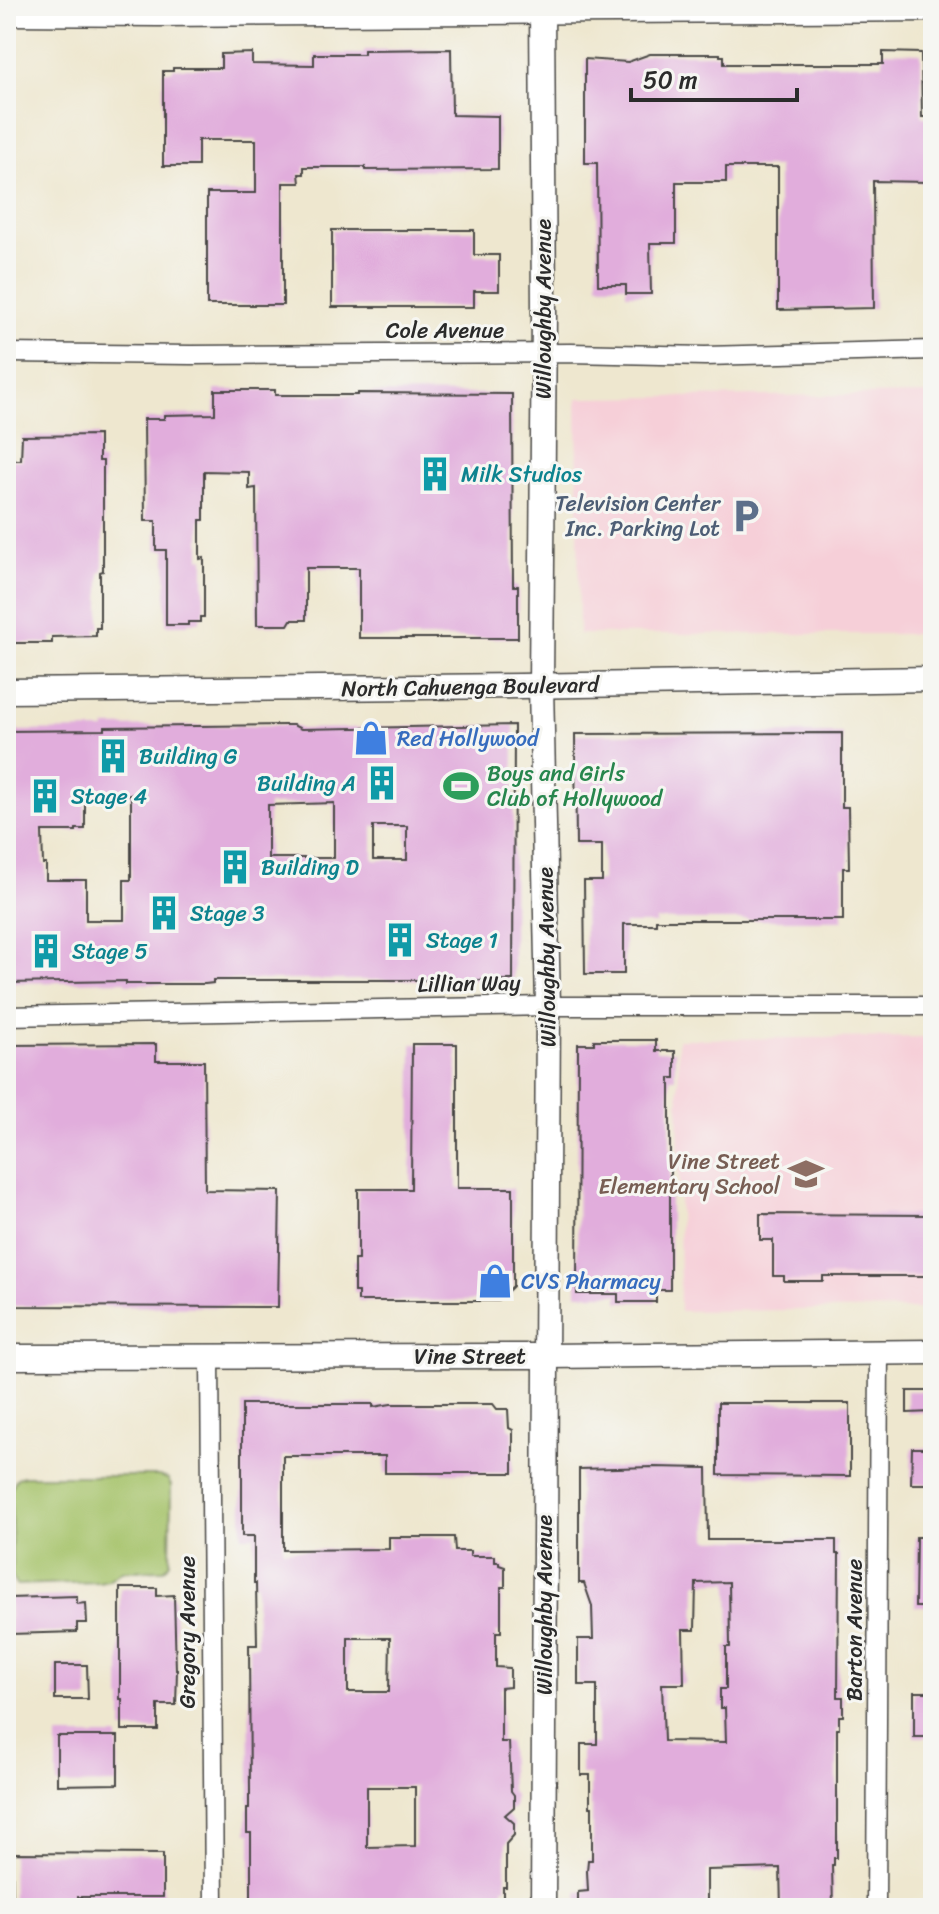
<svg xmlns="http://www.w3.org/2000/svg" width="939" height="1914" font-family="Sriracha,sans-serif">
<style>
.built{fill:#f6cfd8}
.green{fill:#a6c36a;stroke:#68774a;stroke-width:2}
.building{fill:#e1addc;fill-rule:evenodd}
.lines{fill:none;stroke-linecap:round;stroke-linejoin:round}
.street-casing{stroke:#484744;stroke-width:21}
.secondary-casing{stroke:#484744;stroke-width:27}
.street{stroke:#fff;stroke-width:18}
.secondary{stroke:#fff;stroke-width:24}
.labels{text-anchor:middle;stroke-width:6;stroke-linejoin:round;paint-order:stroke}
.street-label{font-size:22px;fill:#2b2b2b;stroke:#f6f6f2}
.culture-label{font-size:22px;fill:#0d838f;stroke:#f6f6f2;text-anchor:start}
.service-label{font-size:22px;fill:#4e5e75;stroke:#f6f6f2;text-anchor:end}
.shop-label{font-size:22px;fill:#366cbe;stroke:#f6f6f2;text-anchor:start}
.leisure-label{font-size:22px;fill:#27864d;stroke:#f6f6f2;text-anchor:start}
.education-label{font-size:22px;fill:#785e54;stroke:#f6f6f2;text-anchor:end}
</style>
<rect width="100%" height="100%" fill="#f6f6f2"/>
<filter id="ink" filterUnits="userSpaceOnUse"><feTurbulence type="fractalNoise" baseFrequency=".0125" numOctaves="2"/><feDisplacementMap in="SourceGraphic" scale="16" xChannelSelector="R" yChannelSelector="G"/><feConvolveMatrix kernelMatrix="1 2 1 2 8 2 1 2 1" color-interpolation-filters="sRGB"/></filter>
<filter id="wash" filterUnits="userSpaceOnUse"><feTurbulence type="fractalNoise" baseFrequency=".006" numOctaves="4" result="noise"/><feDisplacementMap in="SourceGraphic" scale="32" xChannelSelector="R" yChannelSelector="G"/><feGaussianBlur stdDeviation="1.8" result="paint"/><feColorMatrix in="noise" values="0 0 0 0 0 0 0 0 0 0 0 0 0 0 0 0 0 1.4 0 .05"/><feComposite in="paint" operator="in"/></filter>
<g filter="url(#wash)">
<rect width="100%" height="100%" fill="#eee7cf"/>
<!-- built -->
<g class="built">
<path d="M 933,394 L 933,634 L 579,634 L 577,398 Z"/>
<path d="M 933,1037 L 933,1309 L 680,1311 L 678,1039 Z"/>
</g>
<!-- green -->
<path class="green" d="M 24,1476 L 159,1476 L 168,1479 L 171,1486 L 170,1562 L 166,1568 L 161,1570 L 122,1571 L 108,1580 L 99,1582 L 16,1585 L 12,1576 L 11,1488 L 17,1478 Z"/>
<g id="blocks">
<!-- building -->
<g class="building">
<path d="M 451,49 L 452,115 L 498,116 L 498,169 L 365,170 L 365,167 L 304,167 L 304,174 L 299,174 L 300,183 L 283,183 L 283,305 L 207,305 L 207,193 L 256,193 L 256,140 L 198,140 L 198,166 L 163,166 L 163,71 L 173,71 L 173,68 L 221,68 L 221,54 L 252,53 L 252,64 L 314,65 L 314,54 L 364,54 L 364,50 Z"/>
<path d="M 883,52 L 921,53 L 922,117 L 928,117 L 927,160 L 929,160 L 929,182 L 873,181 L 874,308 L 778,310 L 778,167 L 726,167 L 726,182 L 676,182 L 676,243 L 650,243 L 651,294 L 626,294 L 626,285 L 598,285 L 597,163 L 585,163 L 585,59 L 628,62 L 650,54 L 720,54 L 720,56 L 724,56 L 724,64 L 883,64 Z"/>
<path d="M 332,230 L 474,230 L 474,255 L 499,255 L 499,291 L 474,291 L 474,307 L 332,307 Z"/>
<path d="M 215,390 L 275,390 L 275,395 L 358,395 L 358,393 L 512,394 L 513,586 L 518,586 L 518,638 L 359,638 L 359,568 L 306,568 L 306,620 L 291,620 L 288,625 L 257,625 L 256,488 L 249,489 L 249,472 L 204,471 L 204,520 L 200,520 L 200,559 L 204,558 L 204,617 L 200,617 L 200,622 L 188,622 L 188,625 L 166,625 L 166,550 L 156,550 L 156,521 L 145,521 L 144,419 L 164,419 L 164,415 L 215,414 Z"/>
<path d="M 99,435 L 99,461 L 103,461 L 103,571 L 100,572 L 100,628 L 96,628 L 96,636 L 52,637 L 52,643 L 6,643 L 6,460 L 21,460 L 22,436 Z"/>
<path d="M 285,725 L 293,725 L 301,729 L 514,725 L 513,980 L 213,980 L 213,983 L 205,984 L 126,984 L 126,981 L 6,983 L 6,731 L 105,730 L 105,727 ZM 131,794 L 131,880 L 124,880 L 124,920 L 86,920 L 86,880 L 46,880 L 46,864 L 43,864 L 42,831 L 76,831 L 76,829 L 85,829 L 85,795 ZM 334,803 L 334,858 L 268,858 L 268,805 ZM 373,826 L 407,826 L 407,860 L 373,860 Z"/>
<path d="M 842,733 L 842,807 L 848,807 L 849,868 L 843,868 L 843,920 L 656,920 L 656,924 L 624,924 L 624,974 L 585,974 L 584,881 L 602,881 L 602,845 L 576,845 L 575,734 Z"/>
<path d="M 594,1040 L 656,1040 L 656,1051 L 675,1051 L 675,1078 L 670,1078 L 670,1290 L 656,1290 L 656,1302 L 618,1302 L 618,1294 L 577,1294 L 578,1044 L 594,1044 Z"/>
<path d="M 156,1044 L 156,1061 L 204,1061 L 205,1190 L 280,1191 L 278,1307 L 6,1306 L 6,1045 Z"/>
<path d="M 412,1044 L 457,1044 L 457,1188 L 513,1188 L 513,1286 L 498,1301 L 358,1301 L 358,1292 L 354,1292 L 354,1260 L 358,1260 L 358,1189 L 411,1189 Z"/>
<path d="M 760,1214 L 933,1215 L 933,1276 L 823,1276 L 823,1281 L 784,1281 L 784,1276 L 773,1276 L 773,1240 L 760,1240 Z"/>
<path d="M 907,1391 L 933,1391 L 933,1412 L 907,1413 Z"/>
<path d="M 718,1403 L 850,1403 L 850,1476 L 718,1475 Z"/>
<path d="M 242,1404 L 373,1404 L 373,1407 L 391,1404 L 493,1404 L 497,1409 L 508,1409 L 509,1428 L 513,1430 L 513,1473 L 385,1473 L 385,1456 L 283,1456 L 283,1550 L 389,1549 L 389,1537 L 454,1537 L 455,1551 L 470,1551 L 470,1556 L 495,1556 L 495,1562 L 499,1562 L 499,1565 L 505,1567 L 505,1587 L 501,1587 L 501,1632 L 496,1632 L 496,1667 L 510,1668 L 510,1687 L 501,1688 L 501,1742 L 509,1742 L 511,1791 L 514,1795 L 514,1807 L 505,1815 L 514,1823 L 514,1835 L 506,1844 L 506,1887 L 503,1887 L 503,1908 L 251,1908 L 251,1833 L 247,1833 L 247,1809 L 249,1809 L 249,1795 L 250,1795 L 249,1645 L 257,1645 L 256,1583 L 254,1583 L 254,1536 L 242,1536 ZM 348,1638 L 390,1638 L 389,1692 L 348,1692 ZM 367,1787 L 415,1787 L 415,1846 L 367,1847 Z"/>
<path d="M 912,1448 L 933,1448 L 933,1484 L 911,1484 Z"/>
<path d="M 653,1467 L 707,1468 L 708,1540 L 836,1540 L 836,1554 L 839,1554 L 838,1697 L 843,1697 L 843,1716 L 839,1716 L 839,1729 L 837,1729 L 837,1858 L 834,1858 L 834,1865 L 832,1865 L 833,1908 L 781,1908 L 780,1868 L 707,1870 L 707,1908 L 578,1908 L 578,1892 L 588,1891 L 587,1871 L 588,1860 L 592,1860 L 592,1807 L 590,1807 L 590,1775 L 581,1775 L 581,1744 L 597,1744 L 597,1685 L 578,1685 L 578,1639 L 593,1639 L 592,1606 L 584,1583 L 579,1583 L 579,1469 ZM 729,1582 L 730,1647 L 726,1647 L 726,1689 L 720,1689 L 720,1708 L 725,1708 L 726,1742 L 664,1741 L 662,1684 L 684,1684 L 683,1630 L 695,1630 L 696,1583 Z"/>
<path d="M 916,1537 L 933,1537 L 933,1607 L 915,1607 Z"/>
<path d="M 120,1588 L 157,1588 L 157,1596 L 174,1595 L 176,1670 L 177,1670 L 176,1705 L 158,1705 L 158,1730 L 122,1730 L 122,1699 L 120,1699 Z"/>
<path d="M 77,1596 L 77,1604 L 86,1603 L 87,1623 L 77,1623 L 77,1632 L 10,1634 L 9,1598 Z"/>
<path d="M 55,1665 L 87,1665 L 88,1699 L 55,1699 Z"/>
<rect x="914" y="1692" width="19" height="45"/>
<path d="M 57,1736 L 118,1736 L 118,1784 L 57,1785 Z"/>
<path d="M 12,1853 L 163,1854 L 163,1897 L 78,1897 L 78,1908 L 13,1908 Z"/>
</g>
</g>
</g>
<g filter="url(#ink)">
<use href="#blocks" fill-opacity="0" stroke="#484744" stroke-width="2"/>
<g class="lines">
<!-- street casing -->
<g class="street-casing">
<g id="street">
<path d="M 6,16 L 159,17 L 933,12"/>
<path d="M 6,353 L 191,355 L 571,353 L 705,356 L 933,350"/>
<path d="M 6,1016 L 548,1006 L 933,1006"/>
<path d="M 210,1357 L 214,1908"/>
<path d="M 876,1908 L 879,1352"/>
</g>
</g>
<!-- secondary casing -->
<g class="secondary-casing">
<g id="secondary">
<path d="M 542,6 L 544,313 L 541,686 L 548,1006 L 543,1908"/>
<path d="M 6,691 L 520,686 L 933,679"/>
<path d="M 6,1357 L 546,1356 L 933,1352"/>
</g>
</g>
<!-- street -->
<use href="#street" class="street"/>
<!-- secondary -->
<use href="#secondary" class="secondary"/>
</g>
</g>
<!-- icons -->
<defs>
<g id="building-bare" transform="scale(2.76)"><path d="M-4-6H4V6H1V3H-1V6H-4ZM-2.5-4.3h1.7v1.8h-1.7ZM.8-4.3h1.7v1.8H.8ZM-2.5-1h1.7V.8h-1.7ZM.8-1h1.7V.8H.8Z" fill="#0f9aa8" stroke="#f6f6f2" stroke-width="2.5" paint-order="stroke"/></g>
<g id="parking-bare" transform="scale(2.76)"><path d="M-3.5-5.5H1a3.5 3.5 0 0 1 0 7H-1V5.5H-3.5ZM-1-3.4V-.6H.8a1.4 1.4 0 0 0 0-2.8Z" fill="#5c6f8a" stroke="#f6f6f2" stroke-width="2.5" paint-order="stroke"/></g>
<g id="shop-bare" transform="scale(2.76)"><path d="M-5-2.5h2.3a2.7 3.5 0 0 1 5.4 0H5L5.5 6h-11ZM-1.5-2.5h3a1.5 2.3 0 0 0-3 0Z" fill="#3f7fe0" stroke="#f6f6f2" stroke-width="2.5" paint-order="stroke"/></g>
<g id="stadium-bare" transform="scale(2.76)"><path d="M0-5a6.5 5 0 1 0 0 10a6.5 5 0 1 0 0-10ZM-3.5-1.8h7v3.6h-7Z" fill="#2e9e5b" stroke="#f6f6f2" stroke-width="2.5" paint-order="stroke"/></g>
<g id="school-bare" transform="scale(2.76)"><path d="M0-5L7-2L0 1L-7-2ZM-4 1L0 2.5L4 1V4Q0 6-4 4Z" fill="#8d6e63" stroke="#f6f6f2" stroke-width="2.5" paint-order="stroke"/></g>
</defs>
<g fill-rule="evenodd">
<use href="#building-bare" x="435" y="474"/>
<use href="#parking-bare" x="746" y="516"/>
<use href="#shop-bare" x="371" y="738"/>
<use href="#building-bare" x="113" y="756"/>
<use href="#building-bare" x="382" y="783"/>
<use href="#stadium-bare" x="461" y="786"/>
<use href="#building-bare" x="45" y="796"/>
<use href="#building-bare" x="235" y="867"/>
<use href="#building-bare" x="164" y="913"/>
<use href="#building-bare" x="400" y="940"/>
<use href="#building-bare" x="46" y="951"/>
<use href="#school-bare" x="806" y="1174"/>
<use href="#shop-bare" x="495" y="1281"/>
</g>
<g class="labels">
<!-- street labels -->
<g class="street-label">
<text transform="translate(543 309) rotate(-90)" y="8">Willoughby Avenue</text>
<text x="445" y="338">Cole Avenue</text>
<text transform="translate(470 686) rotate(-1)" y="8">North Cahuenga Boulevard</text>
<text transform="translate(546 957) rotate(-91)" y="8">Willoughby Avenue</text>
<text transform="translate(469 983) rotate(-1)" y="8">Lillian Way</text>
<text x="470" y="1364">Vine Street</text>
<text transform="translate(544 1605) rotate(-90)" y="8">Willoughby Avenue</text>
<text transform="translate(854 1630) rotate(-90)" y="8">Barton Avenue</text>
<text transform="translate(187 1632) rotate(-90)" y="8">Gregory Avenue</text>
</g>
<!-- culture labels -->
<g class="culture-label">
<text x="461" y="482">Milk Studios</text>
<text x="139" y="764">Building G</text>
<text x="356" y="791" text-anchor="end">Building A</text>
<text x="71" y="804">Stage 4</text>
<text x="261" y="875">Building D</text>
<text x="190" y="921">Stage 3</text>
<text x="426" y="948">Stage 1</text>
<text x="72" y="959">Stage 5</text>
</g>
<!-- service labels -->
<g class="service-label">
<text x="720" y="511">Television Center<tspan x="720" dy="25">Inc. Parking Lot</tspan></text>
</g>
<!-- shop labels -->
<g class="shop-label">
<text x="397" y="746">Red Hollywood</text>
<text x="521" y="1289">CVS Pharmacy</text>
</g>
<!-- leisure labels -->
<g class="leisure-label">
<text x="487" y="781">Boys and Girls<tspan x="487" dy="25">Club of Hollywood</tspan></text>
</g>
<!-- education labels -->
<g class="education-label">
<text x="780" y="1169">Vine Street<tspan x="780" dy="25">Elementary School</tspan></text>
</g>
</g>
<!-- margin -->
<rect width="939" height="1914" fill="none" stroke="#f6f6f2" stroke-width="32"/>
<!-- scale -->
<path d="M631 88v12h166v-12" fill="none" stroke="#2b2b2b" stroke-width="4"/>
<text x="643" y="88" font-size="24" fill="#2b2b2b" stroke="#f6f6f2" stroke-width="6" paint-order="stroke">50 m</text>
</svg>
